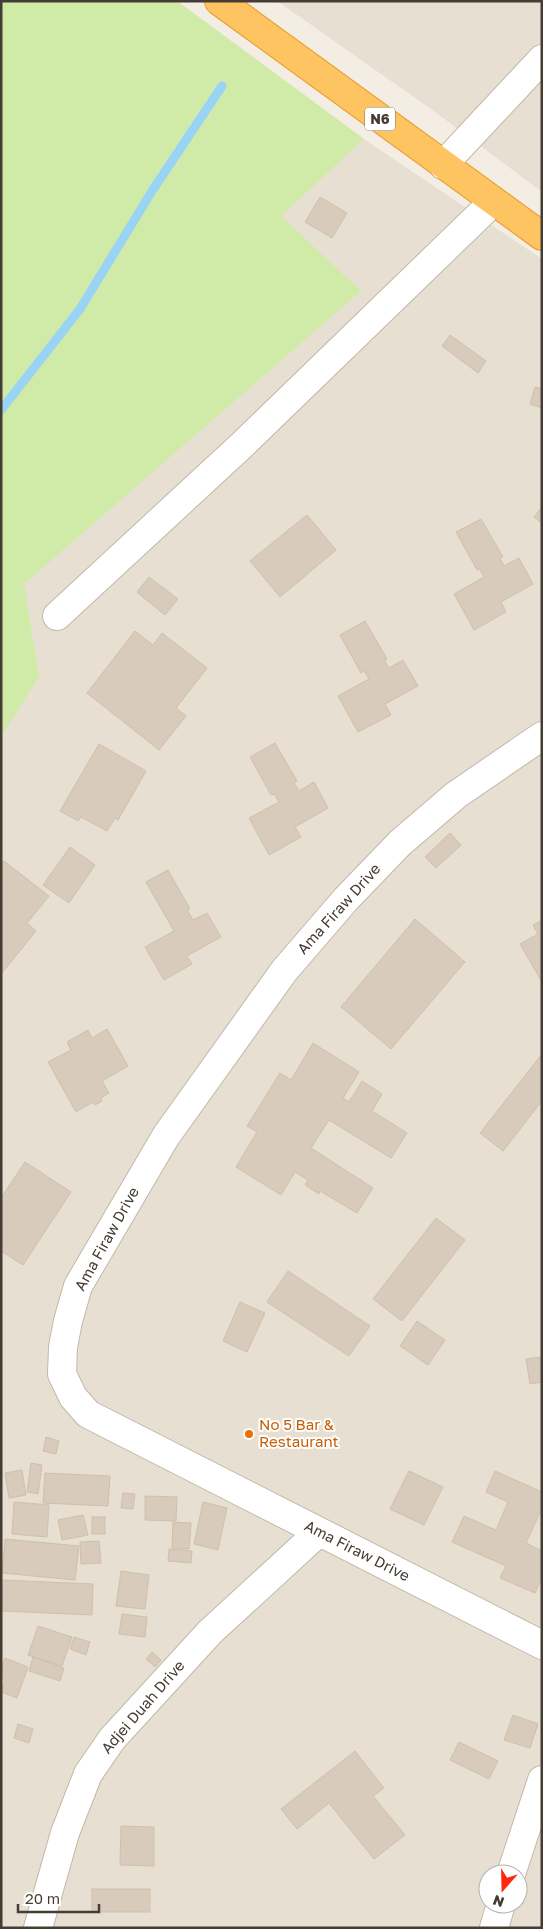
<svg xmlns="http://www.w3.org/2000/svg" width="543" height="1929" font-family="'Golos Text',sans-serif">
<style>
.residential{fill:#e7dfd1;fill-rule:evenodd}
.green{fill:#d0eba8}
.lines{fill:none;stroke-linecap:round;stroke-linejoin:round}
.stream{stroke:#9ad4f5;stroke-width:9}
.building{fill:#d8cbbb;stroke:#d0c0aa}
.minor-casing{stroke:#c2b8a8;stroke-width:30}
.highway-casing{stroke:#e89928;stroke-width:30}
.minor{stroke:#fff;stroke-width:28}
.highway{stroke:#ffc462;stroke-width:28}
.food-dot{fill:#e8710a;stroke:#fff;stroke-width:2}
.labels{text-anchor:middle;stroke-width:4;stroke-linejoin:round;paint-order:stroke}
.shield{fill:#fff;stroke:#7d7770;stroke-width:1}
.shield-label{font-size:14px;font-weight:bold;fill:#453d33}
.street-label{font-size:15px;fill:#453d33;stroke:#fff}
.food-label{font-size:15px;fill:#c56008;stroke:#fff;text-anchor:start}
</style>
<rect width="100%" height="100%" fill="#f3ede3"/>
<!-- residential -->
<g class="residential">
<path d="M 1,1 L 177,1 L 364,139 L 542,259 L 542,1928 L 1,1928 ZM 488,1874 L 518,1874 L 518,1904 L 488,1904 Z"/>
<path d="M 277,1 L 542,1 L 542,192 L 431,109 Z"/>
</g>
<!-- green -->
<path class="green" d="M 1,1 L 177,1 L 364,139 L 281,216 L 361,291 L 24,584 L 39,677 L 1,736 Z"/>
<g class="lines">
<!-- stream -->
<path class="stream" d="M 1,410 L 80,309 L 152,191 L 222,86"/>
</g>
<!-- building -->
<g class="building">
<path d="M 320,197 L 347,213 L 332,238 L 305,222 Z"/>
<path d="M 450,335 L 486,361 L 478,373 L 442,346 Z"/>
<path d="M 535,387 L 542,389 L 542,408 L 530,404 Z"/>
<path d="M 542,507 L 542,523 L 534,517 Z"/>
<path d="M 307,515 L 336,550 L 280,597 L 250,561 Z"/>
<path d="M 481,519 L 503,557 L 500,558 L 504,566 L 519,558 L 533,584 L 501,602 L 506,612 L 474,630 L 454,594 L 484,577 L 480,569 L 477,570 L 456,532 Z"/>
<path d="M 149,577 L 178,599 L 165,615 L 137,592 Z"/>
<path d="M 365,621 L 387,659 L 384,660 L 389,668 L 403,660 L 418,686 L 385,704 L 391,715 L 358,732 L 338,696 L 369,679 L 364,671 L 361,673 L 340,635 Z"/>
<path d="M 135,631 L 153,645 L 162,633 L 207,668 L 176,708 L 186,716 L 159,750 L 87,693 Z"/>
<path d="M 275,743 L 297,781 L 294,783 L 299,791 L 314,782 L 328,808 L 295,827 L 301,837 L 269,855 L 249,818 L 279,802 L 274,794 L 271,795 L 250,757 Z"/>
<path d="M 99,744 L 146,771 L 118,820 L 115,818 L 107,831 L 81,817 L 78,821 L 60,811 Z"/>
<path d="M 450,833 L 461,845 L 436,868 L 425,857 Z"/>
<path d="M 70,847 L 95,865 L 69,903 L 43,885 Z"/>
<path d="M 4,861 L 49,896 L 27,923 L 36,931 L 2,973 L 1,864 Z"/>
<path d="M 168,870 L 190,909 L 187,910 L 193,920 L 207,913 L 221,937 L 187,956 L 192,964 L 164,980 L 145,947 L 174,931 L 146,882 Z"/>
<path d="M 415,919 L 465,962 L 391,1049 L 341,1007 Z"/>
<path d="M 542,920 L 542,982 L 520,944 L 538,934 L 533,925 Z"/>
<path d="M 107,1029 L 128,1066 L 102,1081 L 109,1093 L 101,1098 L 102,1101 L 95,1105 L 93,1102 L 76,1112 L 48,1062 L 71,1050 L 67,1042 L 88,1030 L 92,1038 Z"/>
<path d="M 313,1043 L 359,1072 L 343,1098 L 349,1102 L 362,1081 L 382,1094 L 372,1111 L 407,1133 L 391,1158 L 329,1120 L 311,1148 L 373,1188 L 357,1213 L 320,1191 L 319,1194 L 305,1185 L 308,1180 L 295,1172 L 281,1195 L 236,1167 L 257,1132 L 247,1126 L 280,1073 L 291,1080 Z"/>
<path d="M 542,1054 L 542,1101 L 503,1151 L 480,1133 Z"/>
<path d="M 25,1162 L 71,1192 L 23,1265 L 1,1251 L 1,1198 Z"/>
<path d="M 436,1218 L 465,1240 L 402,1321 L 373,1299 Z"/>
<path d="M 288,1271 L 370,1326 L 349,1356 L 267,1302 Z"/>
<path d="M 240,1302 L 265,1313 L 247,1352 L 223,1341 Z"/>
<path d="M 417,1321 L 445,1340 L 428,1365 L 400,1346 Z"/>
<path d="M 542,1357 L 542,1382 L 530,1384 L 526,1359 Z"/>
<path d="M 46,1437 L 59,1441 L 56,1454 L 43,1451 Z"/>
<path d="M 31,1463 L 42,1465 L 38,1494 L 27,1492 Z"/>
<path d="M 22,1470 L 26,1495 L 9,1498 L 5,1473 Z"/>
<path d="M 409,1471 L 443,1487 L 424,1525 L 390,1509 Z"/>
<path d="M 495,1471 L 542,1492 L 542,1508 L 526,1543 L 542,1551 L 542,1578 L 535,1593 L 500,1578 L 506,1566 L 452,1542 L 464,1516 L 496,1530 L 508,1502 L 486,1492 Z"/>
<path d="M 45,1473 L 110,1476 L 108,1506 L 43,1503 Z"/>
<path d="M 123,1493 L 135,1494 L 133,1509 L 121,1508 Z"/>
<path d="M 145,1496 L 177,1497 L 176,1521 L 145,1520 Z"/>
<path d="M 14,1502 L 49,1505 L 47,1537 L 12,1534 Z"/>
<path d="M 203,1502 L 227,1508 L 218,1550 L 194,1544 Z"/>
<path d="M 83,1515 L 88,1535 L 62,1540 L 58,1520 Z"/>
<rect x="92" y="1517" width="13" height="17"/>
<path d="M 173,1522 L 191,1523 L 189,1549 L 172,1548 Z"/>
<path d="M 5,1539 L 79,1546 L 75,1580 L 2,1573 Z"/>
<path d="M 99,1541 L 101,1563 L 81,1564 L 80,1542 Z"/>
<path d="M 169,1549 L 192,1551 L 191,1563 L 168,1561 Z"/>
<path d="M 121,1571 L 149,1575 L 145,1609 L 116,1606 Z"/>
<path d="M 1,1580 L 93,1584 L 92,1615 L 1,1611 Z"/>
<path d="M 122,1614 L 147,1617 L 145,1637 L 119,1634 Z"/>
<path d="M 38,1626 L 72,1637 L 62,1666 L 28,1655 Z"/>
<path d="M 74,1637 L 90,1642 L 86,1655 L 70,1649 Z"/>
<path d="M 152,1652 L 161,1660 L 155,1667 L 146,1659 Z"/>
<path d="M 33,1657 L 64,1668 L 60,1681 L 29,1671 Z"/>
<path d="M 5,1658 L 28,1667 L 17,1698 L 1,1692 L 5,1679 L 1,1677 L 1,1668 Z"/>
<path d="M 513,1715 L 538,1724 L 530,1748 L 504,1740 Z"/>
<path d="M 18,1724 L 33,1729 L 29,1743 L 14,1738 Z"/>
<path d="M 459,1742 L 498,1761 L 489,1779 L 450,1760 Z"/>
<path d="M 355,1751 L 384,1788 L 373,1796 L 405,1835 L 374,1859 L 329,1803 L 297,1829 L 281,1809 Z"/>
<path d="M 121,1826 L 154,1827 L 154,1866 L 120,1865 Z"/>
<rect x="92" y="1889" width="58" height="23"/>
</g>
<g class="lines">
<!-- minor casing -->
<g class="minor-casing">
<g id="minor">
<path d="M 443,165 L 542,59"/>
<path d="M 57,616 L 242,445 L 493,202"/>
<path d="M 542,736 L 456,795 L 400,843 L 346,899 L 284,971 L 166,1136 L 78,1286 L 68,1321 L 63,1347 L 62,1374 L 73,1397 L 88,1414 L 542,1645"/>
<path d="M 511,1874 L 542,1780"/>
<path d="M 38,1928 L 65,1833 L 88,1774 L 112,1739 L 210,1632 L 319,1532"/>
<path d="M 494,1928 L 501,1904"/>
</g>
</g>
<!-- highway casing -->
<g class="highway-casing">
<path id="highway" d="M 219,1 L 542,236"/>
</g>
<!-- minor -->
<use href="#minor" class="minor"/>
<!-- highway -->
<use href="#highway" class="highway"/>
</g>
<!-- markers -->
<circle class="food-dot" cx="249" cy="1434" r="5"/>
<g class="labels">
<!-- shield labels -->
<rect class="shield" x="365" y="107.5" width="30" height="23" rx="4"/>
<g class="shield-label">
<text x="380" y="124">N6</text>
</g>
<!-- street labels -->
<g class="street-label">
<text transform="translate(339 909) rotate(-48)" y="5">Ama Firaw Drive</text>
<text transform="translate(107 1239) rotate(-61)" y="5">Ama Firaw Drive</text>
<text transform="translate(357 1551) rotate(27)" y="5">Ama Firaw Drive</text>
<text transform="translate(143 1707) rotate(-49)" y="5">Adjei Duah Drive</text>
</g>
<!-- food labels -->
<g class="food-label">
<text x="259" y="1430">No 5 Bar &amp;<tspan x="259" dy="17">Restaurant</tspan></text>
</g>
</g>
<!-- border -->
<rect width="543" height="1929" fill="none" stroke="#453d33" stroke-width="5"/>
<!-- north arrow -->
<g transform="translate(503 1889) rotate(200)"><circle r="24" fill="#ffffff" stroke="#b5b1ad"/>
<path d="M0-4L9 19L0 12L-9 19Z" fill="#ff280e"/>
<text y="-8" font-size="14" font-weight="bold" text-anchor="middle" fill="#453d33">N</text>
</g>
<!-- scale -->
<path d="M18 1904v8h81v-8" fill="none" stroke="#453d33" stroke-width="2.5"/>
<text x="25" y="1904" font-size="15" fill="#453d33" stroke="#ffffff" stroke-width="4" paint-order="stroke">20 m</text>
</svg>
